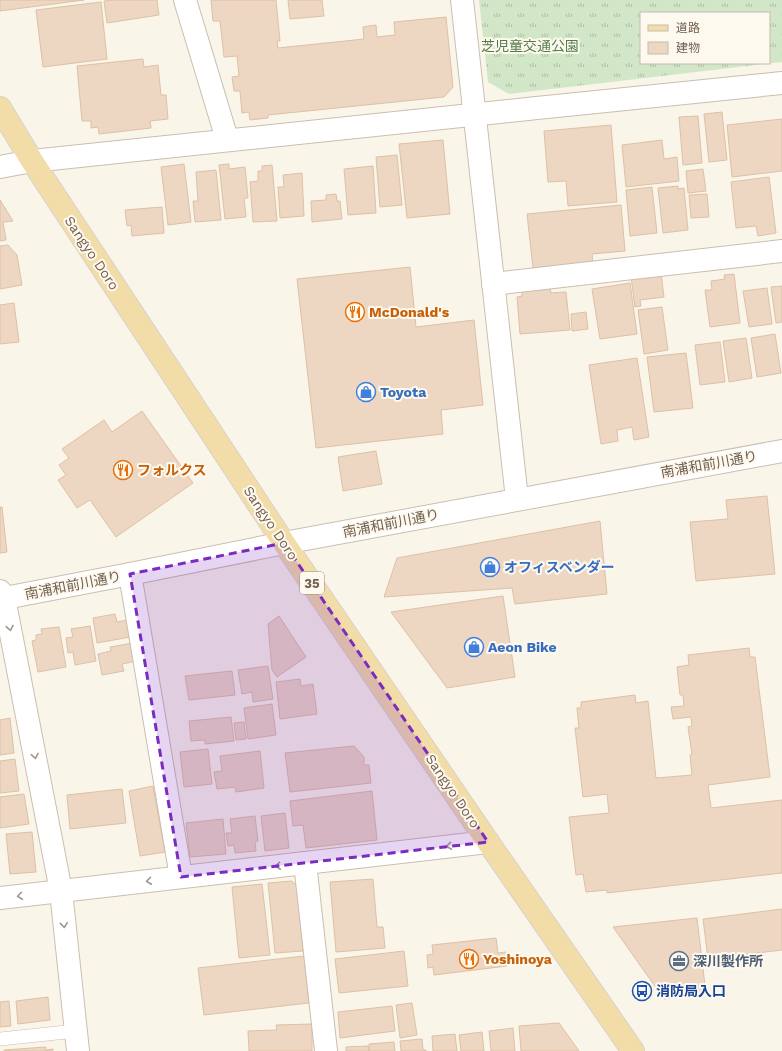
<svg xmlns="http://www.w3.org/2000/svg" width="782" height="1051" font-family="'Work Sans','Noto Sans JP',sans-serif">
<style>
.grass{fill:url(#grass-tufts);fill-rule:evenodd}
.building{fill:#edd7c3;stroke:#dec0a5}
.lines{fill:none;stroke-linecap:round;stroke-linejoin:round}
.service-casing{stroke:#cbbeb0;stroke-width:14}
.minor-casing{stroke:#cbbeb0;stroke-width:24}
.tertiary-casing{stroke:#cbbeb0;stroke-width:24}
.primary-casing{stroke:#d8d2ce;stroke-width:24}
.service{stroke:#fff;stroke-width:13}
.minor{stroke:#fff;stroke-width:22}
.tertiary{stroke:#fff;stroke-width:22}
.primary{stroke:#f2dda8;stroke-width:22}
.oneway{stroke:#a3978d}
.marked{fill:#7b2cbf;fill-opacity:0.2;stroke:#7b2cbf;stroke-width:3;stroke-dasharray:8 5;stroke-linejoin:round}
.labels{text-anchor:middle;stroke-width:4;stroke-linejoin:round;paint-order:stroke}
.shield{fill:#fdf9ef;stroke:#9c8d7f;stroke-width:1}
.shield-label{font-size:13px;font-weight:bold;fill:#725f4f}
.park-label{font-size:14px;fill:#557c4b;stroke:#fdf9ef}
.street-label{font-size:14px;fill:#725f4f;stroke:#fdf9ef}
.food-label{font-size:14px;font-weight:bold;fill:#c56008;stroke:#fdf9ef;text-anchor:start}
.shop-label{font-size:14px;font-weight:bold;fill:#366cbe;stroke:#fdf9ef;text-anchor:start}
.service-label{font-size:14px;font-weight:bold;fill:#4e5e75;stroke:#fdf9ef;text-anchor:start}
.transit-label{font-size:14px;font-weight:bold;fill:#164399;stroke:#fdf9ef;text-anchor:start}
</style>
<defs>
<pattern id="grass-tufts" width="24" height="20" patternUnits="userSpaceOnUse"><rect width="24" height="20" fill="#d2e7c8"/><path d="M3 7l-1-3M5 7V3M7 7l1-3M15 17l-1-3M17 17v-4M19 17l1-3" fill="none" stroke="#afbea5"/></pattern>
</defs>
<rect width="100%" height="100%" fill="#faf5e9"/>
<!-- grass -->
<path class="grass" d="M 479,0 L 782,0 L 782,62 L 509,94 L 488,82 ZM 641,13 L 769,13 L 769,63 L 641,63 Z"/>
<!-- building -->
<g class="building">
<path d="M 0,0 L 84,0 L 0,11 Z"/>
<path d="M 113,0 L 157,0 L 159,15 L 107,23 L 104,1 Z"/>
<path d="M 211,0 L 276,0 L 280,41 L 277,41 L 278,48 L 364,39 L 363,27 L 376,25 L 377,37 L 395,35 L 394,22 L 446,17 L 453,87 L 444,97 L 268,115 L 268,118 L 250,120 L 249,112 L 242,113 L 240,91 L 234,91 L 232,77 L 239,76 L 237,56 L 224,57 L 220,21 L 213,21 Z"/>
<path d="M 288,0 L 322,0 L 324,16 L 290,19 Z"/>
<path d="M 101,2 L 107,59 L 43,67 L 36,10 Z"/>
<path d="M 143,59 L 144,67 L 158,65 L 161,95 L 166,95 L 168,119 L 150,121 L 151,128 L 99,134 L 98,127 L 91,128 L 91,121 L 82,121 L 77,66 Z"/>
<path d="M 722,112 L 727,160 L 709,162 L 704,114 Z"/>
<path d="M 698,116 L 702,163 L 683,165 L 679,117 Z"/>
<path d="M 782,119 L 782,171 L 732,177 L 727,125 Z"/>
<path d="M 611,125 L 617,202 L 568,206 L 566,181 L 548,182 L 544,131 Z"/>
<path d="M 443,140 L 450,214 L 407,218 L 399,144 Z"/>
<path d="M 662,140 L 664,159 L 677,157 L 679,181 L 626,187 L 622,145 Z"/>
<path d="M 397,155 L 402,205 L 380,207 L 376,157 Z"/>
<path d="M 184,164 L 191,222 L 168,225 L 161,167 Z"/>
<path d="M 229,164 L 229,169 L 245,167 L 248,198 L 244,198 L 246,217 L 225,219 L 219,165 Z"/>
<path d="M 272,165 L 277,221 L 253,222 L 250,182 L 258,181 L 258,171 L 262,171 L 262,166 Z"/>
<path d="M 373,166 L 376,213 L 348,215 L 344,169 Z"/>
<path d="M 703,169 L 706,191 L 688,193 L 686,171 Z"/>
<path d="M 216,170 L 221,220 L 195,222 L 193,201 L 198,201 L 196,172 Z"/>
<path d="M 302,173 L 304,216 L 280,218 L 278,187 L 284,187 L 283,175 Z"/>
<path d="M 769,177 L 776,233 L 758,236 L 756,226 L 736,228 L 731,182 Z"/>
<path d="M 678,186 L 678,189 L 684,188 L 688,230 L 663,233 L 658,188 Z"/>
<path d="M 652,187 L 657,233 L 630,236 L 626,190 Z"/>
<path d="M 336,194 L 337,201 L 340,201 L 342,219 L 312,222 L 311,201 L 326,200 L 326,195 Z"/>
<path d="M 707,194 L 709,217 L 691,218 L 689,195 Z"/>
<path d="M 0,200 L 13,221 L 3,222 L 6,240 L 0,241 Z"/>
<path d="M 621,205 L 625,251 L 592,254 L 593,262 L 533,268 L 527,214 Z"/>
<path d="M 162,207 L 164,233 L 132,236 L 131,225 L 127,226 L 125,210 Z"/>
<path d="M 8,245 L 17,255 L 22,285 L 0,289 L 0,246 Z"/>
<path d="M 410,267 L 416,327 L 474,320 L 483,405 L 441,410 L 443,434 L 316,448 L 297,279 Z"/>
<path d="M 661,273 L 664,297 L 640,300 L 641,306 L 635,307 L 631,277 Z"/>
<path d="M 734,274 L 740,323 L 710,327 L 705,290 L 712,290 L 711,281 L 725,279 L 724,275 Z"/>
<path d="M 630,283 L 637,334 L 600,339 L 592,289 Z"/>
<path d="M 782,286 L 782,322 L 776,323 L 771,287 Z"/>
<path d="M 550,287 L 551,293 L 566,292 L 570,330 L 520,334 L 517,297 L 522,296 L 522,289 Z"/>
<path d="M 767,288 L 772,324 L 749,327 L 743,291 Z"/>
<path d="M 14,303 L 19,342 L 0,344 L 0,305 Z"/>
<path d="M 662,307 L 668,350 L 644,354 L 638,310 Z"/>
<path d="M 586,312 L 588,329 L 572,331 L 571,314 Z"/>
<path d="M 775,334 L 781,373 L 757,377 L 751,338 Z"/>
<path d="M 746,338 L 752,378 L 729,382 L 723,341 Z"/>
<path d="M 720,342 L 725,382 L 700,385 L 695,345 Z"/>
<path d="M 686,353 L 693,408 L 654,412 L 647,357 Z"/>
<path d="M 637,358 L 649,437 L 634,440 L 632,427 L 617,430 L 618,441 L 601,444 L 589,365 Z"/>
<path d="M 142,411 L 193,483 L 116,537 L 90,500 L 77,508 L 58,480 L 66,475 L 59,465 L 69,458 L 62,449 L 104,420 L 112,432 Z"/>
<path d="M 376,451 L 382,484 L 343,491 L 338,457 Z"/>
<path d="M 767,496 L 775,574 L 696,581 L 690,522 L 728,519 L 726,500 Z"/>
<path d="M 0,507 L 2,507 L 7,552 L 0,553 Z"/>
<path d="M 600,521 L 607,594 L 515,604 L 512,588 L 384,597 L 397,558 Z"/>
<path d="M 503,596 L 515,677 L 447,688 L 391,612 Z"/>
<path d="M 115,614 L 117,622 L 133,619 L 136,636 L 97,643 L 93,618 Z"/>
<path d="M 279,616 L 306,657 L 277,677 L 272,670 L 268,624 Z"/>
<path d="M 90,626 L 96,661 L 75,665 L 73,652 L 68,653 L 66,638 L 73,637 L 71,629 Z"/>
<path d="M 59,627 L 66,667 L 38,672 L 32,641 L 36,640 L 36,635 L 42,634 L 41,629 Z"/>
<path d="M 133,643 L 137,661 L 122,664 L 124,671 L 102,675 L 98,654 L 111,651 L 110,647 Z"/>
<path d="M 749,648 L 750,657 L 755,657 L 770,777 L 708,785 L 711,808 L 782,800 L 782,873 L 607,893 L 607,890 L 586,892 L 583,874 L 576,875 L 569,817 L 609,813 L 607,794 L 583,797 L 575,728 L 579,728 L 577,708 L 581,708 L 581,702 L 635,695 L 636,703 L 648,701 L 656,778 L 692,775 L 690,755 L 692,754 L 688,727 L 692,726 L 691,717 L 673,719 L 671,707 L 684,706 L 683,695 L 680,695 L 677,667 L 689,665 L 688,655 Z"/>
<path d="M 268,666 L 273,699 L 253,702 L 252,692 L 242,694 L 238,670 Z"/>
<path d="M 232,671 L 235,695 L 189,700 L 185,676 Z"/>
<path d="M 300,679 L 301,686 L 313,684 L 317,714 L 280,719 L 276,682 Z"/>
<path d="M 272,704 L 276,735 L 248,739 L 244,708 Z"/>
<path d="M 231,717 L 234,741 L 205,744 L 205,740 L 191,741 L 189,721 Z"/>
<path d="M 10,718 L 14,753 L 0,755 L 0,720 Z"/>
<path d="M 244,722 L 246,739 L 236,740 L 234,723 Z"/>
<path d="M 354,746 L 364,757 L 364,765 L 369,765 L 371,783 L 290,792 L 285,753 Z"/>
<path d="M 208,749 L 212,784 L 184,787 L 180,752 Z"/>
<path d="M 260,751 L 264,788 L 236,792 L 235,787 L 217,789 L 214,772 L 222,771 L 220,756 Z"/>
<path d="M 15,759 L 19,791 L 0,793 L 0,761 Z"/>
<path d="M 153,786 L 165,852 L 140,856 L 129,791 Z"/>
<path d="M 122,789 L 126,823 L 70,829 L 67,795 Z"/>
<path d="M 372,791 L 377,840 L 306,848 L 303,825 L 293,826 L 290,801 Z"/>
<path d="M 24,794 L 29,824 L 0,828 L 0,797 Z"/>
<path d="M 285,813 L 289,848 L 265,851 L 261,816 Z"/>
<path d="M 255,816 L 258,841 L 255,842 L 256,851 L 235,853 L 234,845 L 228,846 L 226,833 L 232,833 L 230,819 Z"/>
<path d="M 223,819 L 226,854 L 190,857 L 186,823 Z"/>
<path d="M 32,832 L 36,872 L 10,874 L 6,834 Z"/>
<path d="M 373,879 L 377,927 L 383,927 L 385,948 L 336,952 L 330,882 Z"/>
<path d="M 292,881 L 297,886 L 303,951 L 275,953 L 268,883 Z"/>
<path d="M 262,884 L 270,955 L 239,958 L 232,887 Z"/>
<path d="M 782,909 L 782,950 L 708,959 L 703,919 Z"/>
<path d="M 697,918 L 706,994 L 664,999 L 613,927 Z"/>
<path d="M 496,938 L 498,953 L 506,952 L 507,966 L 434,975 L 433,967 L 428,968 L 427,955 L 433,954 L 432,945 Z"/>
<path d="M 404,951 L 408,986 L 339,993 L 335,959 Z"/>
<path d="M 304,956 L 309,1003 L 204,1015 L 198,968 Z"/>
<path d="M 48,997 L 50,1020 L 18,1024 L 16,1001 Z"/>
<path d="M 9,1001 L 11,1026 L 0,1027 L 0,1002 Z"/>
<path d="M 412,1003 L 417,1035 L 400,1038 L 396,1005 Z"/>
<path d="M 392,1006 L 395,1031 L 340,1038 L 338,1012 Z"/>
<path d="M 559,1023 L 579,1051 L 521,1051 L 519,1026 Z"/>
<path d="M 312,1024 L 312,1051 L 249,1051 L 248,1031 L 277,1030 L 276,1025 Z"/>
<path d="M 513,1028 L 515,1051 L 491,1051 L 489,1031 Z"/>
<path d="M 482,1032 L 484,1051 L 461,1051 L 459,1035 Z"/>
<path d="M 455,1034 L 457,1051 L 433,1051 L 432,1036 Z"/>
<path d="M 422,1039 L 423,1050 L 426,1050 L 426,1051 L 401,1051 L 400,1041 Z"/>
<path d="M 394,1042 L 395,1051 L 369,1051 L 369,1044 Z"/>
<path d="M 368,1046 L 369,1051 L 346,1051 L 346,1047 Z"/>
<path d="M 46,1047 L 46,1050 L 53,1049 L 53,1051 L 4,1051 L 4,1050 Z"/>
</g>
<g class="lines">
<!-- service casing -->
<g class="service-casing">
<path id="service" d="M 0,1039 L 76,1031"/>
</g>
<!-- minor casing -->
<g class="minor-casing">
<g id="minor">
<path d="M 185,0 L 227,139"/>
<path d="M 462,0 L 517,499"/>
<path d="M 0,167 L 32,161 C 282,133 532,109 782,83"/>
<path d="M 493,284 L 782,251"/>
<path d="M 130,574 L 181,877"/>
<path d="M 0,591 L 4,598 L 61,891 L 78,1051"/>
<path d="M 305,863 L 326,1051"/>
<path d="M 0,898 L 488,842"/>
</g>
</g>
<!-- tertiary casing -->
<g class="tertiary-casing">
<path id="tertiary" d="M 0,599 L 130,574 L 284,543 L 782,451"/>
</g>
<!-- primary casing -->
<g class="primary-casing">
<path id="primary" d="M 0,108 L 32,161 L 284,543 L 488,842 L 633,1051"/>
</g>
<!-- service -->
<use href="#service" class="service"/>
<!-- minor -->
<use href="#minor" class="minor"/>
<!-- tertiary -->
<use href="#tertiary" class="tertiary"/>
<!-- primary -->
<use href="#primary" class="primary"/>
</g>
<!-- one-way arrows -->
<defs><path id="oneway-chevron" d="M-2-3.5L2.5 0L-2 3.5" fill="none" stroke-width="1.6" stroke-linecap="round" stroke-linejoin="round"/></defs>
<g class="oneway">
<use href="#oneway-chevron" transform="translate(10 628) rotate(79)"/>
<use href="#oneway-chevron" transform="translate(35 756) rotate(79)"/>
<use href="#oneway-chevron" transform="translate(449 846) rotate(173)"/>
<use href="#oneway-chevron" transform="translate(278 866) rotate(173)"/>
<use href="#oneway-chevron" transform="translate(149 881) rotate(173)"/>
<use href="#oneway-chevron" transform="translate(20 896) rotate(173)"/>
<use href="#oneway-chevron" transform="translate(64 925) rotate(84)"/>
</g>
<!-- marked area -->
<path class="marked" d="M 284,543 L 488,842 L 181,877 L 130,574 Z"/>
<!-- icons -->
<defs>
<g id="restaurant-ring" transform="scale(1)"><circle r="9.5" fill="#fdf9ef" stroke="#e8710a" stroke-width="1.5"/><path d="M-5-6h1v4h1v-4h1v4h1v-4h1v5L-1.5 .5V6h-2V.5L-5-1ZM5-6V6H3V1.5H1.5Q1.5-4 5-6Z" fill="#e8710a"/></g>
<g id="shop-ring" transform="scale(1)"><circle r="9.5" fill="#fdf9ef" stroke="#3f7fe0" stroke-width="1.5"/><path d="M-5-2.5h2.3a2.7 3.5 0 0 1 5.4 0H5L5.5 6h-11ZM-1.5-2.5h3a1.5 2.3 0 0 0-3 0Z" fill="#3f7fe0"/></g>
<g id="office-ring" transform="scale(1)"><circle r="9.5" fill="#fdf9ef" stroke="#5c6f8a" stroke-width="1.5"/><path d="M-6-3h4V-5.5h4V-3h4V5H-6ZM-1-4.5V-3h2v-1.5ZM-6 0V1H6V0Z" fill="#5c6f8a"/></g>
<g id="bus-ring" transform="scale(1)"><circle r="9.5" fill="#fdf9ef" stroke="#1a4fb4" stroke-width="1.5"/><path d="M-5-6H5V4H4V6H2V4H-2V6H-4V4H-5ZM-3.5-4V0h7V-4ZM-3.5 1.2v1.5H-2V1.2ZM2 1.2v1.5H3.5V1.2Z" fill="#1a4fb4"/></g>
</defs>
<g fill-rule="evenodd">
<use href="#restaurant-ring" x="355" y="312"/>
<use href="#shop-ring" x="366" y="392"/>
<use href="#restaurant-ring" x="123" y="470"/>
<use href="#shop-ring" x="490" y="567"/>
<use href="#shop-ring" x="474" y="647"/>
<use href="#restaurant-ring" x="469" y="959"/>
<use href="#office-ring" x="679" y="961"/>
<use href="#bus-ring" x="642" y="991"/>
</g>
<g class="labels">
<!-- shield labels -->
<rect class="shield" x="300" y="572" width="24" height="22" rx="3"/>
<g class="shield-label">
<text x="312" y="588">35</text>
</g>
<!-- park labels -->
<g class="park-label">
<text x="530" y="51">芝児童交通公園</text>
</g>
<!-- street labels -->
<g class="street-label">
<text transform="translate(92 253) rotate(56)" y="5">Sangyo Doro</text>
<text transform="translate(709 464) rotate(-10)" y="5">南浦和前川通り</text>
<text transform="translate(271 523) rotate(56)" y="5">Sangyo Doro</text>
<text transform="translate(391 523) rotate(-11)" y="5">南浦和前川通り</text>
<text transform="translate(73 585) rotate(-11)" y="5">南浦和前川通り</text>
<text transform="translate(453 791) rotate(56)" y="5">Sangyo Doro</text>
</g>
<!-- food labels -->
<g class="food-label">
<text x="369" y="317">McDonald's</text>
<text x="137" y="475">フォルクス</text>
<text x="483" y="964">Yoshinoya</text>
</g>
<!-- shop labels -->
<g class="shop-label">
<text x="380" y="397">Toyota</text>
<text x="504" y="572">オフィスベンダー</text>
<text x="488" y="652">Aeon Bike</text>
</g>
<!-- service labels -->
<g class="service-label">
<text x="693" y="966">深川製作所</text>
</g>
<!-- transit labels -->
<g class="transit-label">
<text x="656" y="996">消防局入口</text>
</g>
</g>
<!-- legend -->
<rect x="640" y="12" width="130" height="52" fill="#fdf9ef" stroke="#c5bbaf"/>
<rect x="648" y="25" width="20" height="6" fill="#f2dda8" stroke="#c5bbaf"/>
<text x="676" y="32" font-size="12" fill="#725f4f">道路</text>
<rect x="648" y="42" width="20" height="12" fill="#edd7c3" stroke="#c5bbaf"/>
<text x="676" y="52" font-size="12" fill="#725f4f">建物</text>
</svg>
